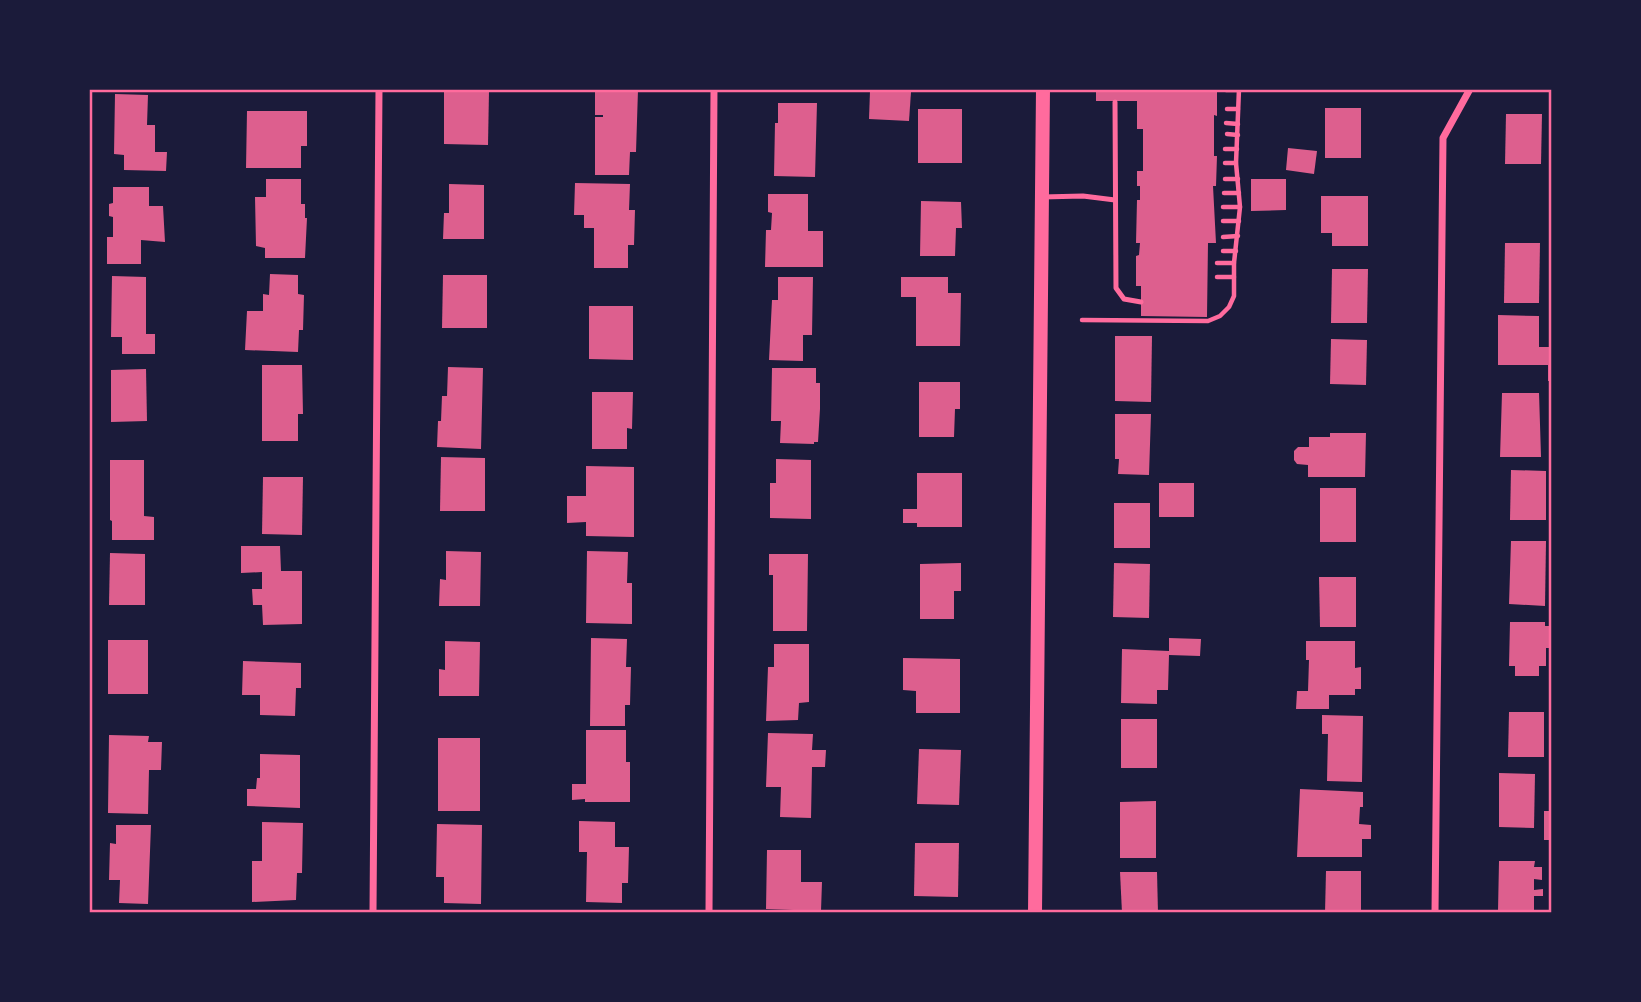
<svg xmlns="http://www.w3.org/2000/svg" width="1641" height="1002" font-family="Overpass,sans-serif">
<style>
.building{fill:#dd5f8e}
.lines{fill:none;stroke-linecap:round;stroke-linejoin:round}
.path{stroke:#ff6b9d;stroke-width:4.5}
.service{stroke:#ff6b9d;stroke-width:5}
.minor{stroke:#ff6b9d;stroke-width:7}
.secondary{stroke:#ff6b9d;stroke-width:14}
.neatline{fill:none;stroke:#ff6b9d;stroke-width:2.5}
</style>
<rect width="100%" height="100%" fill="#1b1b3a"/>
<!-- building -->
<g class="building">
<path d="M 1096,89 L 1217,89 L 1217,116 L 1214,115 L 1214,156 L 1217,156 L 1216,186 L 1213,186 L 1216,243 L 1208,243 L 1207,317 L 1141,316 L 1141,286 L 1136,286 L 1136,256 L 1139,255 L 1140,243 L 1136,243 L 1137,200 L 1140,200 L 1140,186 L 1137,186 L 1137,171 L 1143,171 L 1143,129 L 1137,129 L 1137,101 L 1096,101 Z"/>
<path d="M 595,90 L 638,90 L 636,152 L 630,152 L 629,175 L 595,175 L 595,117 L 603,117 L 603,115 L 595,115 Z"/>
<path d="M 444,91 L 489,91 L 488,145 L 444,144 Z"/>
<path d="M 870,91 L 911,92 L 909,121 L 869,119 Z"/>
<path d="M 115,94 L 148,95 L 147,125 L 155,125 L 155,152 L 167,152 L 166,171 L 124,170 L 124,155 L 114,154 Z"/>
<path d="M 778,103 L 817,103 L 815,177 L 774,176 L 775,123 L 778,123 Z"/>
<rect x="1325" y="108" width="36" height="50"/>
<rect x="918" y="109" width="44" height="54"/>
<path d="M 247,111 L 307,111 L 307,146 L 301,146 L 301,168 L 246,168 Z"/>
<path d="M 1506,114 L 1542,114 L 1541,164 L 1505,164 Z"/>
<path d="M 1288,148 L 1317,151 L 1314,174 L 1286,170 Z"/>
<path d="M 266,179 L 301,179 L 301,204 L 305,204 L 305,218 L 307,218 L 305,258 L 265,258 L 265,248 L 256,246 L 255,197 L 266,197 Z"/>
<path d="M 1251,179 L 1286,179 L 1286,210 L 1251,211 Z"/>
<path d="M 575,183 L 630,184 L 629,210 L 635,210 L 634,245 L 628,245 L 628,268 L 594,268 L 594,228 L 584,228 L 584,215 L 574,215 Z"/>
<path d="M 449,184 L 484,185 L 484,239 L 443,239 L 444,213 L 449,213 Z"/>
<path d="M 113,187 L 149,187 L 149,206 L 163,206 L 165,242 L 141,240 L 141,264 L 107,264 L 107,237 L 113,237 L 113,217 L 109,216 L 109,204 L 113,203 Z"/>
<path d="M 768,194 L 808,194 L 808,231 L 823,231 L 823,267 L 765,267 L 766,230 L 771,230 L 772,213 L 768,212 Z"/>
<path d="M 1321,196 L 1368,196 L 1368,246 L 1332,246 L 1332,233 L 1321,233 Z"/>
<path d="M 921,201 L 961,202 L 962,228 L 956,228 L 955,256 L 920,256 Z"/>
<path d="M 1505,243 L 1540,243 L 1539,303 L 1504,303 Z"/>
<path d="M 1332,269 L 1368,269 L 1367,323 L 1331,323 Z"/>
<path d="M 270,274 L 298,275 L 298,294 L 304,295 L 303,330 L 299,330 L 298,352 L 245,350 L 247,311 L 263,311 L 263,294 L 269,295 Z"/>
<path d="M 443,275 L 487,275 L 487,328 L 442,328 Z"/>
<path d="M 112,276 L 146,277 L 146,334 L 155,334 L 155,354 L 122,354 L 122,337 L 111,337 Z"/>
<path d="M 778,277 L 813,277 L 812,335 L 803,335 L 803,361 L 769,360 L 772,300 L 778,300 Z"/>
<path d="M 901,277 L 948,277 L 948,293 L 961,293 L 960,346 L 916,346 L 916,297 L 901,297 Z"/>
<path d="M 589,306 L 633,306 L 633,360 L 589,359 Z"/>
<path d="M 1498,315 L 1539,316 L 1539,347 L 1550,347 L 1549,351 L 1552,351 L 1552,381 L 1548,381 L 1548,365 L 1498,365 Z"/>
<path d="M 1115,336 L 1152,336 L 1151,402 L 1115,401 Z"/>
<path d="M 1331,339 L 1367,340 L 1366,385 L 1330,384 Z"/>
<path d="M 262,365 L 302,365 L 303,414 L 298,414 L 298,441 L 262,441 Z"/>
<path d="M 448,367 L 483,368 L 481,449 L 437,447 L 438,421 L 441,421 L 442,396 L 447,396 Z"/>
<path d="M 772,368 L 816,368 L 816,383 L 820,383 L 820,409 L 818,442 L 814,442 L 814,444 L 780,443 L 781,421 L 771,421 Z"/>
<path d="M 146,369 L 147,421 L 111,422 L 111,370 Z"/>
<path d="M 919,382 L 960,382 L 960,409 L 955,409 L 954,437 L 919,437 Z"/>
<path d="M 592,392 L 633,392 L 632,429 L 627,428 L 627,449 L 592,449 Z"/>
<path d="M 1502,393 L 1539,393 L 1541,457 L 1500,457 Z"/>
<path d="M 1115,414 L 1151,414 L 1149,475 L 1118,474 L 1119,459 L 1115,459 Z"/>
<path d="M 1330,433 L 1366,433 L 1365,477 L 1308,477 L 1308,465 L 1297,464 L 1294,460 L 1294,451 L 1298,447 L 1309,447 L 1309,437 L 1330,437 Z"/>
<path d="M 441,457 L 485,458 L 485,511 L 440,511 Z"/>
<path d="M 776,459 L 811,460 L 811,519 L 770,518 L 770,483 L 776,483 Z"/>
<path d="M 110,460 L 144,460 L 144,516 L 154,517 L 154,540 L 112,540 L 112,521 L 110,520 Z"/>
<path d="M 586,466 L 634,467 L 634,537 L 586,536 L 586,522 L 567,523 L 567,496 L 586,496 Z"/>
<path d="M 1511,470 L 1546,471 L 1546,520 L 1510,520 Z"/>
<path d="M 917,473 L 962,473 L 962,527 L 917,527 L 917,523 L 903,523 L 903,509 L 917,509 Z"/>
<path d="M 263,477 L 303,477 L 302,535 L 262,534 Z"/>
<rect x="1159" y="483" width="35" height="34"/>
<rect x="1320" y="488" width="36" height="54"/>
<rect x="1114" y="503" width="36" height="45"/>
<path d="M 1511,541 L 1546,541 L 1545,606 L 1509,604 Z"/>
<path d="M 241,546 L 280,546 L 281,571 L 302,571 L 302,624 L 263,625 L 262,605 L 253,605 L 252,589 L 262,589 L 262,572 L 241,573 Z"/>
<path d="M 446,551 L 481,552 L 480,606 L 439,606 L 440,579 L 446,580 Z"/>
<path d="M 587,551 L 628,552 L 627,583 L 632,583 L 632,624 L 586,623 Z"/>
<path d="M 110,553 L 145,554 L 145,605 L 109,605 Z"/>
<path d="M 769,554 L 808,554 L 807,631 L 773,631 L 773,575 L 769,575 Z"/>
<path d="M 961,563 L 961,591 L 954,591 L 954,619 L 920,619 L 920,564 Z"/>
<path d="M 1114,563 L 1150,564 L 1149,618 L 1113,617 Z"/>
<path d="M 1319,577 L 1356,577 L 1356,627 L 1320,627 Z"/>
<path d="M 1510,622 L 1545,622 L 1545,626 L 1552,626 L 1552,648 L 1546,648 L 1546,666 L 1539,666 L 1539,676 L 1515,676 L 1515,666 L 1509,666 Z"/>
<path d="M 591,638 L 627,639 L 626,667 L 631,667 L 630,705 L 625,705 L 625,726 L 590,726 Z"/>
<path d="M 1169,638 L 1201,639 L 1200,656 L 1169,655 L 1168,690 L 1157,690 L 1157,704 L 1121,703 L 1122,649 L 1169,651 Z"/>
<rect x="108" y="640" width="40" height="54"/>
<path d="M 445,641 L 480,642 L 479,696 L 439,696 L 439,669 L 445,670 Z"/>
<path d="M 1306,641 L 1355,641 L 1355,668 L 1361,667 L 1361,689 L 1355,689 L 1355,695 L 1329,695 L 1329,709 L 1296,709 L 1297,691 L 1308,691 L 1309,660 L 1306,660 Z"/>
<path d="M 774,644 L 809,644 L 809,702 L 799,703 L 798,720 L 766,721 L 768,667 L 774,667 Z"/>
<path d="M 903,658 L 960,659 L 960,713 L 916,713 L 916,691 L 903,690 Z"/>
<path d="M 243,661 L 301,663 L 301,688 L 296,688 L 295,716 L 260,715 L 260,695 L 242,695 Z"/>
<path d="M 1509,712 L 1544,712 L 1544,757 L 1508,757 Z"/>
<path d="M 1322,715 L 1363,716 L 1362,782 L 1327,781 L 1328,734 L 1322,734 Z"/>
<rect x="1121" y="719" width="36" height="49"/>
<path d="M 586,730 L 626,730 L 626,762 L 630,762 L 630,802 L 585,802 L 585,799 L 572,800 L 572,784 L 586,784 Z"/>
<path d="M 768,733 L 813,734 L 812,750 L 826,750 L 825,767 L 812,767 L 811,818 L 780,817 L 781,787 L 766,787 Z"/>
<path d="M 109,735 L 149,736 L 148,742 L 162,742 L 161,770 L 149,770 L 148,814 L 108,813 Z"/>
<rect x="438" y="738" width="42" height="73"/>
<path d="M 919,749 L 961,750 L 959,805 L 917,804 Z"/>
<path d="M 260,754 L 300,755 L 300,808 L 247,806 L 247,789 L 256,789 L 257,778 L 260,778 Z"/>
<path d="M 1499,773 L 1535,774 L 1534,828 L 1499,827 Z"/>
<path d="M 1300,789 L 1363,792 L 1363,807 L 1360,807 L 1359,824 L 1371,825 L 1371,839 L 1362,839 L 1362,857 L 1297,857 Z"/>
<path d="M 1156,801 L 1156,858 L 1120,858 L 1120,802 Z"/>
<rect x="1544" y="811" width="8" height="29"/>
<path d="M 579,821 L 615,822 L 615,847 L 629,847 L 628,883 L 622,883 L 622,903 L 586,902 L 587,852 L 579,852 Z"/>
<path d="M 262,822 L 303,823 L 302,873 L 297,873 L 296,900 L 252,902 L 252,861 L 262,861 Z"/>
<path d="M 437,824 L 482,825 L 481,904 L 444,903 L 444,877 L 436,877 Z"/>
<path d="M 116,825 L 151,825 L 148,904 L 119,903 L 120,880 L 109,880 L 110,843 L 116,844 Z"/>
<path d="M 915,843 L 959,843 L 958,897 L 914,896 Z"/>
<path d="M 767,850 L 801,850 L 801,882 L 822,882 L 821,911 L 766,909 Z"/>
<path d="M 1499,861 L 1535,861 L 1534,867 L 1542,867 L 1542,880 L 1534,879 L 1534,890 L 1543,889 L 1543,896 L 1534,896 L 1534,911 L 1498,911 Z"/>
<path d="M 1326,871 L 1361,871 L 1361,913 L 1325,913 Z"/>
<path d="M 1120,872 L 1157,872 L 1158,913 L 1122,913 Z"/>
</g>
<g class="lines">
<!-- path -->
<g class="path">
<path d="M 1226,90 L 1239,90"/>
<path d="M 1227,109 L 1238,109"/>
<path d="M 1226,123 L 1238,124"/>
<path d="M 1227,134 L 1238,135"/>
<path d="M 1225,149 L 1237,149"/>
<path d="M 1225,163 L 1236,163"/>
<path d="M 1225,179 L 1238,179"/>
<path d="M 1224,193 L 1239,193"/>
<path d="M 1223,207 L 1240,207"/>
<path d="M 1223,221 L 1239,221"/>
<path d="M 1223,237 L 1238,236"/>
<path d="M 1223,251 L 1236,251"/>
<path d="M 1217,263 L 1234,263"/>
<path d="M 1217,277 L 1234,277"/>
<path d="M 1082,320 L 1208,321 L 1220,316 L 1229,307 L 1234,296 L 1234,263 L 1240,207 L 1236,163 L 1239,89"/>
</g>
<!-- service -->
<g class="service">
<path d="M 1115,102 L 1116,288 L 1124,299 L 1141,302"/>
<path d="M 1042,197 L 1083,196 L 1115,200"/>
</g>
<!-- minor -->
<g class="minor">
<path d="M 373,913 L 379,89"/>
<path d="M 709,913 L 714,89"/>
<path d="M 1435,913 L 1443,138 L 1470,89"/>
</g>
<!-- secondary -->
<path class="secondary" d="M 1035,913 L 1043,89"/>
</g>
<!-- border -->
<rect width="1641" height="1002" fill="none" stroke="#1b1b3a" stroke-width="182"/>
<rect x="91" y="91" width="1459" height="820" class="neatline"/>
</svg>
